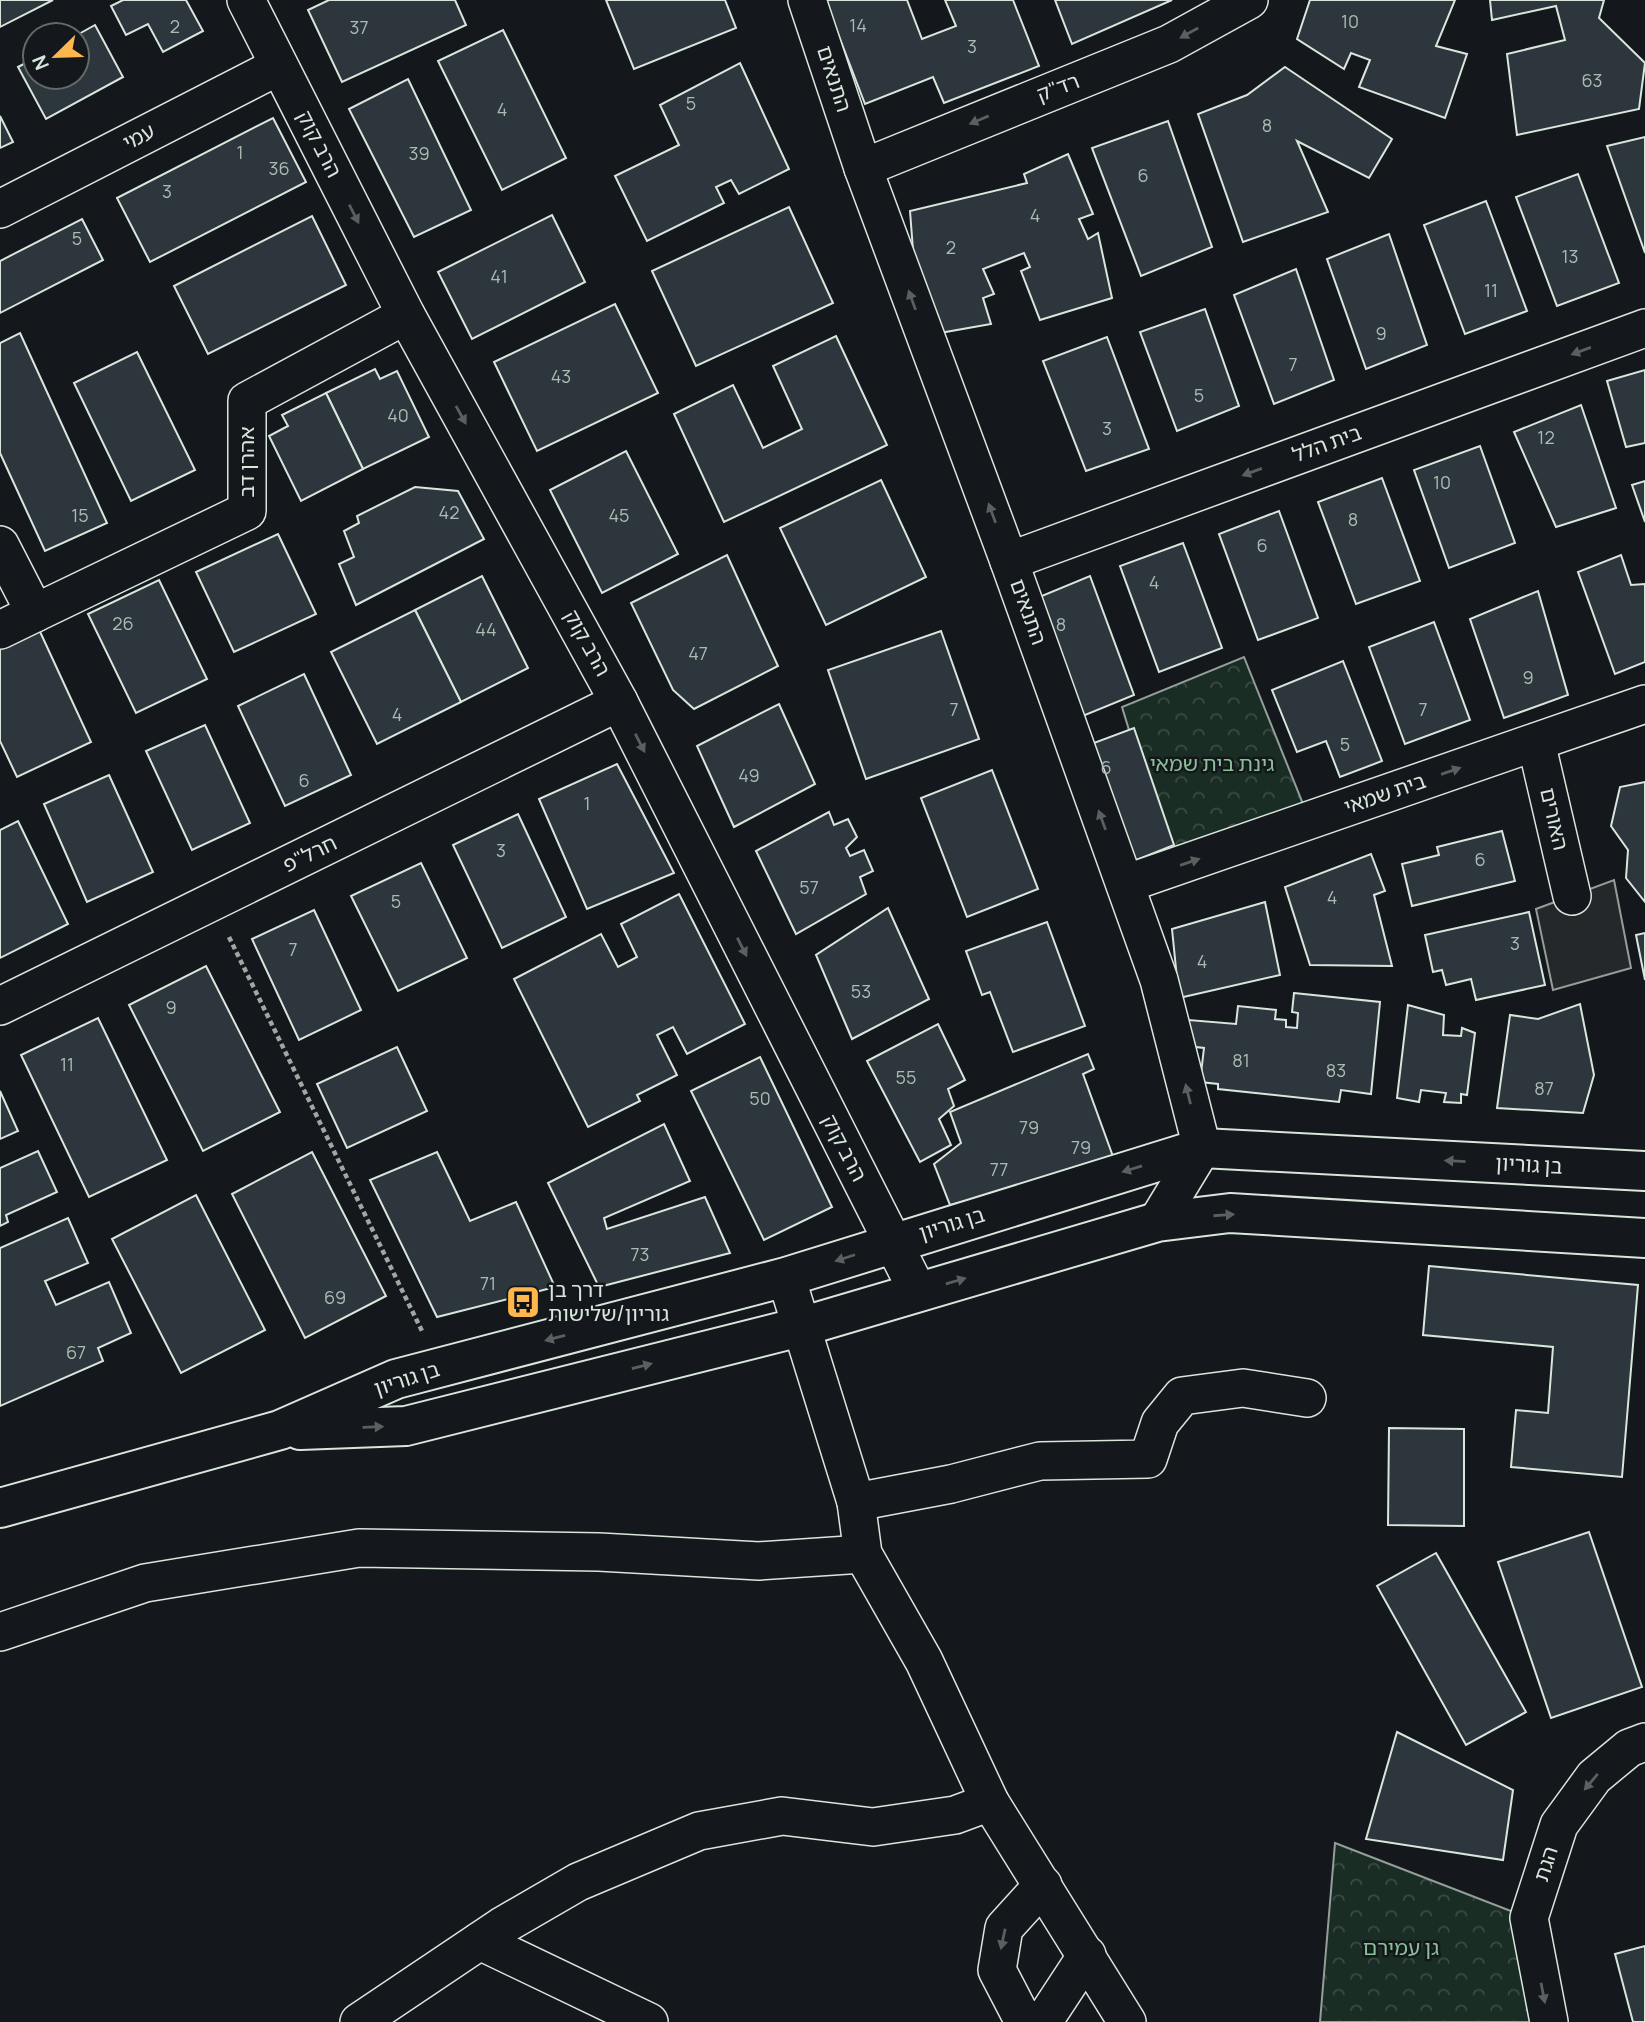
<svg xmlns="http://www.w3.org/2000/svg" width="1645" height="2022" font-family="Manrope,'Noto Sans Hebrew',sans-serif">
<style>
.park{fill:url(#park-crowns);stroke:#939e99;stroke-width:2}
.parking{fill:#24282b;stroke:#939e99;stroke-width:2}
.building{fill:#2c363c;stroke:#d8e6dc;stroke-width:2}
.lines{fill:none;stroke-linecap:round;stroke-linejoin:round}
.street-casing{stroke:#d8e6dc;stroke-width:40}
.secondary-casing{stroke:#d8e6dc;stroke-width:42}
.path{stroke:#9da8a2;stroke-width:4.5;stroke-dasharray:5 3.5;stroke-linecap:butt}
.street{stroke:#14181c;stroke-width:37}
.secondary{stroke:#14181c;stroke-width:38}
.oneway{fill:#59605f}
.labels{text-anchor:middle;stroke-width:5;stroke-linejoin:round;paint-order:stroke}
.number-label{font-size:18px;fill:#adbab4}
.street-label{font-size:21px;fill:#d8e6dc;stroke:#14181c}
.park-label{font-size:21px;fill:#8ac095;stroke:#14181c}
.poi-label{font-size:21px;fill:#d8e6dc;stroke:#14181c;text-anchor:start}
</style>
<defs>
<pattern id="park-crowns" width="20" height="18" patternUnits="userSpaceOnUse" patternTransform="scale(1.75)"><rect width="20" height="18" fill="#1a2d24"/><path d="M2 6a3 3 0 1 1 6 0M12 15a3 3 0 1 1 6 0" fill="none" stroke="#3b4b43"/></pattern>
</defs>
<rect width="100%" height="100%" fill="#14181c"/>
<!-- park -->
<g class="park">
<path d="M 1244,657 L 1305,809 L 1169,861 L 1122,707 Z"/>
<path d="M 1335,1843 L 1529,1918 L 1549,2022 L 1320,2022 Z"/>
</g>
<!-- parking -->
<path class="parking" d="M 1614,880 L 1631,968 L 1553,990 L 1536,909 Z"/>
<!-- building -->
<g class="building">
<path d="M 0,0 L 53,0 L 0,27 Z"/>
<path d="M 123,0 L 186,0 L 203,31 L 163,52 L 148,24 L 126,35 L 111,6 Z"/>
<path d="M 329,0 L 455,0 L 466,25 L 342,82 L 308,10 Z"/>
<path d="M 606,0 L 725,0 L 736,28 L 634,69 Z"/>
<path d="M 825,0 L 907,0 L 922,39 L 956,26 L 945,0 L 1013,0 L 1039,66 L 944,103 L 933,77 L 865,104 Z"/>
<path d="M 1055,0 L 1172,0 L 1072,44 Z"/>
<path d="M 1310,0 L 1455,0 L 1436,46 L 1467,54 L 1445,118 L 1359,87 L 1370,60 L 1351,53 L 1344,69 L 1297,39 Z"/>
<path d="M 1490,0 L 1604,0 L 1599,18 L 1645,63 L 1639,109 L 1517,135 L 1507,54 L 1565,40 L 1556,6 L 1492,20 Z"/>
<path d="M 95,25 L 123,77 L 46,119 L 18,67 L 35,58 L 35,77 L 77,77 L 77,35 Z"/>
<path d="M 503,30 L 566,158 L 502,190 L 438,61 Z"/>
<path d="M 740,63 L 789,169 L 739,194 L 731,180 L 716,187 L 724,203 L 647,241 L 615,176 L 679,145 L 660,105 Z"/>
<path d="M 1285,67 L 1392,139 L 1369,178 L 1297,141 L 1328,212 L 1243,242 L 1198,114 L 1247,95 Z"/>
<path d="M 408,79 L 471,210 L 414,237 L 349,109 Z"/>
<path d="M 0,116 L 13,142 L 0,148 Z"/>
<path d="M 273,118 L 306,182 L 150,262 L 117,198 Z"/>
<path d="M 1168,121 L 1212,247 L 1141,276 L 1092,148 Z"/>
<path d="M 1645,137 L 1645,253 L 1607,146 Z"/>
<path d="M 1068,154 L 1093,214 L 1079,219 L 1088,239 L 1098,233 L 1112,298 L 1040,320 L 1021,271 L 1030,267 L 1024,253 L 983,269 L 994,294 L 983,298 L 991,324 L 934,334 L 916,289 L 910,211 L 1027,183 L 1024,174 Z"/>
<path d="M 1578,174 L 1619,283 L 1557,306 L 1516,197 Z"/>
<path d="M 1486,201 L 1527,311 L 1465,334 L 1424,225 Z"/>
<path d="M 789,207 L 833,303 L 696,366 L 652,271 Z"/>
<path d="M 552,215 L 585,282 L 472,339 L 438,272 Z"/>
<path d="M 312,216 L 346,285 L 208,354 L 174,286 Z"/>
<path d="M 82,219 L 103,260 L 0,313 L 0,261 Z"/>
<path d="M 1389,234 L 1427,345 L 1366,369 L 1327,259 Z"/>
<path d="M 1296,269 L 1334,380 L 1274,404 L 1234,295 Z"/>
<path d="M 615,304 L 658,393 L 537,451 L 494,362 Z"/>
<path d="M 1205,309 L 1239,406 L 1177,431 L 1140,332 Z"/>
<path d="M 20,333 L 107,523 L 45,551 L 0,453 L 0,343 Z"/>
<path d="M 836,336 L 887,445 L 724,522 L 674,414 L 733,385 L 763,448 L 802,429 L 773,366 Z"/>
<path d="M 1107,337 L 1149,449 L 1086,471 L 1043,361 Z"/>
<path d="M 137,352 L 195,470 L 131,501 L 74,383 Z"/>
<path d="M 375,369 L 380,379 L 397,371 L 429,437 L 363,469 L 326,393 Z"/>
<path d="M 1645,370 L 1645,443 L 1626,447 L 1607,381 Z"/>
<path d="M 326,393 L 363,469 L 301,501 L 269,436 L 288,426 L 282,415 Z"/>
<path d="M 1581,405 L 1616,508 L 1556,527 L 1514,432 Z"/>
<path d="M 1480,446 L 1515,543 L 1449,568 L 1414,470 Z"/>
<path d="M 626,451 L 678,554 L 602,593 L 550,490 Z"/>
<path d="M 1382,478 L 1420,581 L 1356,604 L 1318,502 Z"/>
<path d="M 881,480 L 926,577 L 826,625 L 780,528 Z"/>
<path d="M 1645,481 L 1645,522 L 1632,485 Z"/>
<path d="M 415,487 L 458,491 L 484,539 L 356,605 L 339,564 L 354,557 L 344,531 L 359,523 L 357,516 Z"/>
<path d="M 1279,511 L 1318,618 L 1258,640 L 1219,534 Z"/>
<path d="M 278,534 L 316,614 L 234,652 L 196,572 Z"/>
<path d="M 1183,543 L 1222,648 L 1159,672 L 1120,566 Z"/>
<path d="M 727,555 L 778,666 L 694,709 L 673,690 L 631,603 Z"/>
<path d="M 1621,555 L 1631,585 L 1645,584 L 1645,662 L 1615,674 L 1578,572 Z"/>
<path d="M 482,576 L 528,668 L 461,702 L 415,610 Z"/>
<path d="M 1090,576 L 1134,695 L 1073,720 L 1032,600 Z"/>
<path d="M 159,580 L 207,679 L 136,713 L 88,614 Z"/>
<path d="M 1538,591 L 1568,695 L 1504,718 L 1470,619 Z"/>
<path d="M 415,610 L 461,702 L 377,744 L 331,652 Z"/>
<path d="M 1434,622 L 1470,720 L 1405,744 L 1369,647 Z"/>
<path d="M 36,623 L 91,742 L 17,777 L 0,741 L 0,640 Z"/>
<path d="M 941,631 L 979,739 L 866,779 L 828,670 Z"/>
<path d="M 1343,661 L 1382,761 L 1340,777 L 1326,741 L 1297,752 L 1272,690 Z"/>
<path d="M 304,674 L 351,775 L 285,806 L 238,706 Z"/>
<path d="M 779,704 L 815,784 L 734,827 L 697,746 Z"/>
<path d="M 205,725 L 250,823 L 192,850 L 146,751 Z"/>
<path d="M 1134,728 L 1174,845 L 1124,865 L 1083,747 Z"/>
<path d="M 617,764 L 674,873 L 587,909 L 539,799 Z"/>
<path d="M 992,770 L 1038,889 L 967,917 L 921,798 Z"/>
<path d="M 109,775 L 153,872 L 87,902 L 44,804 Z"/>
<path d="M 1645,782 L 1645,902 L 1626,878 L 1628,850 L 1611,826 L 1620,787 Z"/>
<path d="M 829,812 L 834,825 L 848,819 L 857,837 L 846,848 L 850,856 L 864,850 L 873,871 L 860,877 L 866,894 L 796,934 L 756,851 Z"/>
<path d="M 518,814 L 566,917 L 502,948 L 453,845 Z"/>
<path d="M 18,821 L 68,924 L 0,958 L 0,830 Z"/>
<path d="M 1502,831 L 1515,881 L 1412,906 L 1402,864 L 1439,855 L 1437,847 Z"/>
<path d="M 1371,854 L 1385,891 L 1374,895 L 1392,966 L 1310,965 L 1285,887 Z"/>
<path d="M 421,863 L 467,958 L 398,991 L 351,896 Z"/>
<path d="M 679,894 L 745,1024 L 687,1054 L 673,1027 L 657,1035 L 677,1075 L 637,1095 L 640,1101 L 588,1127 L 514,979 L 601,934 L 618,967 L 637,957 L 621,924 Z"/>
<path d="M 1265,902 L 1280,975 L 1179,998 L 1172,929 Z"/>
<path d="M 888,908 L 929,999 L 852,1039 L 816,955 Z"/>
<path d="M 314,910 L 361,1010 L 299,1040 L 252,939 Z"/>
<path d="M 1529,912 L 1545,985 L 1476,1000 L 1471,979 L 1446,985 L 1442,970 L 1433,972 L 1425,935 Z"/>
<path d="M 1047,922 L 1085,1026 L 1013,1052 L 990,992 L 982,995 L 966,951 Z"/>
<path d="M 1645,933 L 1645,980 L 1636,935 Z"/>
<path d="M 206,966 L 280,1112 L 203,1151 L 129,1005 Z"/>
<path d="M 1294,993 L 1380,1002 L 1371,1094 L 1341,1090 L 1339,1102 L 1218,1089 L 1218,1084 L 1200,1082 L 1204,1048 L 1187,1046 L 1189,1020 L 1236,1024 L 1238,1006 L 1276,1010 L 1275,1019 L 1286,1020 L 1286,1027 L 1297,1028 L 1298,1013 L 1292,1012 Z"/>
<path d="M 1580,1004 L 1594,1075 L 1583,1113 L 1497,1108 L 1510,1015 L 1538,1019 Z"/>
<path d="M 1408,1005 L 1444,1015 L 1443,1035 L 1461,1036 L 1462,1028 L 1475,1033 L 1467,1095 L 1461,1094 L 1461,1103 L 1444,1102 L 1446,1093 L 1421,1090 L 1419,1102 L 1397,1098 Z"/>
<path d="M 98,1018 L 167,1160 L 89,1197 L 21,1055 Z"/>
<path d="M 938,1024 L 965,1080 L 948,1089 L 954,1106 L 939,1119 L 951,1145 L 920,1162 L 867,1061 Z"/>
<path d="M 397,1047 L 427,1111 L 347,1148 L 317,1084 Z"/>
<path d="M 1088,1054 L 1094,1069 L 1083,1074 L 1115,1162 L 950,1205 L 934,1164 L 961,1143 L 950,1112 Z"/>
<path d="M 760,1057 L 832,1207 L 764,1240 L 691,1091 Z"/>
<path d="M 0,1091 L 18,1131 L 0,1139 Z"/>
<path d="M 664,1124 L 690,1181 L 604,1218 L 607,1229 L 705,1197 L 730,1253 L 599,1287 L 548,1183 Z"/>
<path d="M 38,1151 L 57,1192 L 6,1215 L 8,1222 L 0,1226 L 0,1168 Z"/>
<path d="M 312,1152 L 386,1296 L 305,1338 L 232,1194 Z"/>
<path d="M 437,1152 L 470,1221 L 516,1202 L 555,1287 L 437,1317 L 370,1180 Z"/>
<path d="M 196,1195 L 265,1330 L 181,1373 L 112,1239 Z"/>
<path d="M 68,1218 L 88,1263 L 45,1281 L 56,1305 L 109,1282 L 131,1333 L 98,1348 L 103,1361 L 0,1406 L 0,1248 Z"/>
<path d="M 1429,1266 L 1638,1285 L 1622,1477 L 1511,1467 L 1516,1410 L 1548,1413 L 1553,1347 L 1423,1335 Z"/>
<path d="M 1389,1428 L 1464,1429 L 1464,1526 L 1388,1525 Z"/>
<path d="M 1589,1532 L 1642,1687 L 1551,1718 L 1498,1562 Z"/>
<path d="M 1436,1553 L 1526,1712 L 1466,1745 L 1377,1586 Z"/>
<path d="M 1397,1732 L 1513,1790 L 1503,1860 L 1366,1839 Z"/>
<path d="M 1645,1946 L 1645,2022 L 1633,2022 L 1615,1954 Z"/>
</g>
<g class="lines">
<!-- street casing -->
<g class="street-casing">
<g id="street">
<path d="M 246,0 L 406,315 L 619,702 L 918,1292"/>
<path d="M 807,0 L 863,168 L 1009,561 L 1159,980 L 1202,1148 L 1157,1222"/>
<path d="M 863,168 L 1169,44 L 1249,0"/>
<path d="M 0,209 L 279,66"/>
<path d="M 0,545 L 35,613 L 0,630"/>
<path d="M 1009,561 L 1645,328"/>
<path d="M 35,613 L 247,511 L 247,401 L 406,315"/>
<path d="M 1536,742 L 1572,896"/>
<path d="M 1125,884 L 1645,704"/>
<path d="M 0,1006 L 619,702"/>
<path d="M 786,1277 L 856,1502 L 863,1554 L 924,1661 L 990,1802 L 1127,2022"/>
<path d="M 856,1502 L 951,1484 L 1040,1461 L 1148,1459 L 1160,1423 L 1182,1396 L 1243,1388 L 1307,1398"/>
<path d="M 0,1632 L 145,1583 L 359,1548 L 599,1552 L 759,1561 L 863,1554"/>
<path d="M 1043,1885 L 1004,1928 L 997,1970 L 1023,2020 L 1045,2019 L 1087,1955"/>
<path d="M 480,1941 L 649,2022"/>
<path d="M 359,2022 L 502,1926 L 578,1882 L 699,1831 L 782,1816 L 873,1827 L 955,1815 L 990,1802"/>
<path d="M 1549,2022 L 1529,1918 L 1559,1825 L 1594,1777 L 1629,1748 L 1645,1742"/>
</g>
</g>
<!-- secondary casing -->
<g class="secondary-casing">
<g id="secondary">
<path d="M 300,1430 L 406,1426 L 804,1326 L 1157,1222 L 1230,1213 L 1645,1238"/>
<path d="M 0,1508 L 280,1430 L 396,1379 L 786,1277 L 1202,1148 L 1645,1171"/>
</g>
</g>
<!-- path -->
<path class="path" d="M 229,937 L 422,1331"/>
<!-- street -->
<use href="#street" class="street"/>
<!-- secondary -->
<use href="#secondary" class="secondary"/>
</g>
<!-- one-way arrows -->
<defs><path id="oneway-solid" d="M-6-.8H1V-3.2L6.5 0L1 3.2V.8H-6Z" transform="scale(1.75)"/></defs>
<g class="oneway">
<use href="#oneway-solid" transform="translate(1189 33) rotate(151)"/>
<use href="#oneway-solid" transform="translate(979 120) rotate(157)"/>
<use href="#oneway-solid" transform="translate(354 214) rotate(63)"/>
<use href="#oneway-solid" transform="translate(912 300) rotate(-110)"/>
<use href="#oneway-solid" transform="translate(1581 351) rotate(160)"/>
<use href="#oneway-solid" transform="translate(461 415) rotate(61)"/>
<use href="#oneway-solid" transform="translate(1252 472) rotate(160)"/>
<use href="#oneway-solid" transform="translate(992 513) rotate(-110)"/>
<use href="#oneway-solid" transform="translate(640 743) rotate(63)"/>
<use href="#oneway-solid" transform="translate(1451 771) rotate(-19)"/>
<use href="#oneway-solid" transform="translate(1102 820) rotate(-110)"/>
<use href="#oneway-solid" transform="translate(1190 862) rotate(-19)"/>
<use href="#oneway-solid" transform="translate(742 947) rotate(63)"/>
<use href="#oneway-solid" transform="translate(1188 1094) rotate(-104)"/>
<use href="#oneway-solid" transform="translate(1455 1161) rotate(-177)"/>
<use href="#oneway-solid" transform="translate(1132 1169) rotate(163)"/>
<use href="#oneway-solid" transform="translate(1224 1215) rotate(-4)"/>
<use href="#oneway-solid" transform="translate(845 1258) rotate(162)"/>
<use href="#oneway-solid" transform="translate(956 1281) rotate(-16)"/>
<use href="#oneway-solid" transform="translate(555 1338) rotate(165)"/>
<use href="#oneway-solid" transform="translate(642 1366) rotate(-14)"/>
<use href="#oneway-solid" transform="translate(373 1427) rotate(-2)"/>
<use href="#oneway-solid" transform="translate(1591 1782) rotate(130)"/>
<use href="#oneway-solid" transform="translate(1003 1939) rotate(102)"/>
<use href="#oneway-solid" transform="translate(1543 1993) rotate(79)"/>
</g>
<!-- icons -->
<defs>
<g id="bus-square" transform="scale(1.75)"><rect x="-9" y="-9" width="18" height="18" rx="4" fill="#ffb74d" stroke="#14181c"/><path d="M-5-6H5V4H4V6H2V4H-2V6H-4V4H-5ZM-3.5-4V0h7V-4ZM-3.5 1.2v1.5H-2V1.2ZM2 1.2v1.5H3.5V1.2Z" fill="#111"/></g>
</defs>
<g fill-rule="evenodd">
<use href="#bus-square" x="523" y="1302"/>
</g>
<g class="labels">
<!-- number labels -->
<g class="number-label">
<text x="1350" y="28">10</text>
<text x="858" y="32">14</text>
<text x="175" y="33">2</text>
<text x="359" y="34">37</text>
<text x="972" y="53">3</text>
<text x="1592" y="87">63</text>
<text x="691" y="110">5</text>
<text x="502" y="116">4</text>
<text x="1267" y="132">8</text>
<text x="240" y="159">1</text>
<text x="419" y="160">39</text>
<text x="279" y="175">36</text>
<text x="1143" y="182">6</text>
<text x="167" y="198">3</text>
<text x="1035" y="222">4</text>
<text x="77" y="245">5</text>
<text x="951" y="254">2</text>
<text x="1570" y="263">13</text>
<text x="499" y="283">41</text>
<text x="1491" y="297">11</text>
<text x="1381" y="340">9</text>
<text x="1293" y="371">7</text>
<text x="561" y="383">43</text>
<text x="1199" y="402">5</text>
<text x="398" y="422">40</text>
<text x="1107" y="435">3</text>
<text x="1546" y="444">12</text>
<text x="1442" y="489">10</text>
<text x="449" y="519">42</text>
<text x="80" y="522">15</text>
<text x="619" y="522">45</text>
<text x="1353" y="526">8</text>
<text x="1262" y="552">6</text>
<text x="1154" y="589">4</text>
<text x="123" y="630">26</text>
<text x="1061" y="631">8</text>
<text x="486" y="636">44</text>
<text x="698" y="660">47</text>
<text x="1528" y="684">9</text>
<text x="954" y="716">7</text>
<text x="1423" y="716">7</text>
<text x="397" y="721">4</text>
<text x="1345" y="751">5</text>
<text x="1106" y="774">6</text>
<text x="749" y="782">49</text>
<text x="304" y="787">6</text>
<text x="587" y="810">1</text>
<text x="501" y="857">3</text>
<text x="1480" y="866">6</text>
<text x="809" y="894">57</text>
<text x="1332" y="904">4</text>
<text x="396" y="908">5</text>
<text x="1515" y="950">3</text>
<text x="293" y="956">7</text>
<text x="1202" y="968">4</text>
<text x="861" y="998">53</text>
<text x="171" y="1014">9</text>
<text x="1241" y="1067">81</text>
<text x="67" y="1071">11</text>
<text x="1336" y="1077">83</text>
<text x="906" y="1084">55</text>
<text x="1544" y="1095">87</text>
<text x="760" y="1105">50</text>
<text x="1029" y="1134">79</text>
<text x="1081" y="1154">79</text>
<text x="999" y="1176">77</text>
<text x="640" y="1261">73</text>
<text x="488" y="1290">71</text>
<text x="335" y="1304">69</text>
<text x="76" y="1359">67</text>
</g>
<!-- street labels -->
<g class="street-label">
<text transform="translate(834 79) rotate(72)" y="7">התנאים</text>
<text transform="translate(1058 88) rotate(-21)" y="7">רד"ק</text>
<text transform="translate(139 137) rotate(-27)" y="7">עמי</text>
<text transform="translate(319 144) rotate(63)" y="7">הרב קוק</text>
<text transform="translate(1327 444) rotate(-20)" y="7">בית הלל</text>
<text transform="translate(247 462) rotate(-90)" y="7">אהרן דב</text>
<text transform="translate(1028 612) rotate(70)" y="7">התנאים</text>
<text transform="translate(587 643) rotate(61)" y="7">הרב קוק</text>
<text transform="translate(1385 794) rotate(-19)" y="7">בית שמאי</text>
<text transform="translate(1554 819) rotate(77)" y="7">האורים</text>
<text transform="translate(310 854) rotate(-26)" y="7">חרל"פ</text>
<text transform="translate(844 1148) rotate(63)" y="7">הרב קוק</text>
<text transform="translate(1529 1165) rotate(3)" y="7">בן גוריון</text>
<text transform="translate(952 1224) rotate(-17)" y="7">בן גוריון</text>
<text transform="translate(407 1379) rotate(-18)" y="7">בן גוריון</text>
<text transform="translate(1546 1864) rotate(-72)" y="7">הגת</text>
</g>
<!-- park labels -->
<g class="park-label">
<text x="1212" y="771">גינת בית שמאי</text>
<text x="1401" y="1955">גן עמירם</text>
</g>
<!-- poi labels -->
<g class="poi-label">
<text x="548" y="1297">דרך בן<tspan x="548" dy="24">גוריון/שלישות</tspan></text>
</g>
</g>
<!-- north arrow -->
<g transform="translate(56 56) rotate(247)"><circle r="33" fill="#14181c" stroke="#626a69" stroke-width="2"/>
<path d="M0-5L12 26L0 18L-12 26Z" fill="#ffb74d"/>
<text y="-10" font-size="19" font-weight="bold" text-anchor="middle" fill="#d8e6dc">N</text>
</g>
</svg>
